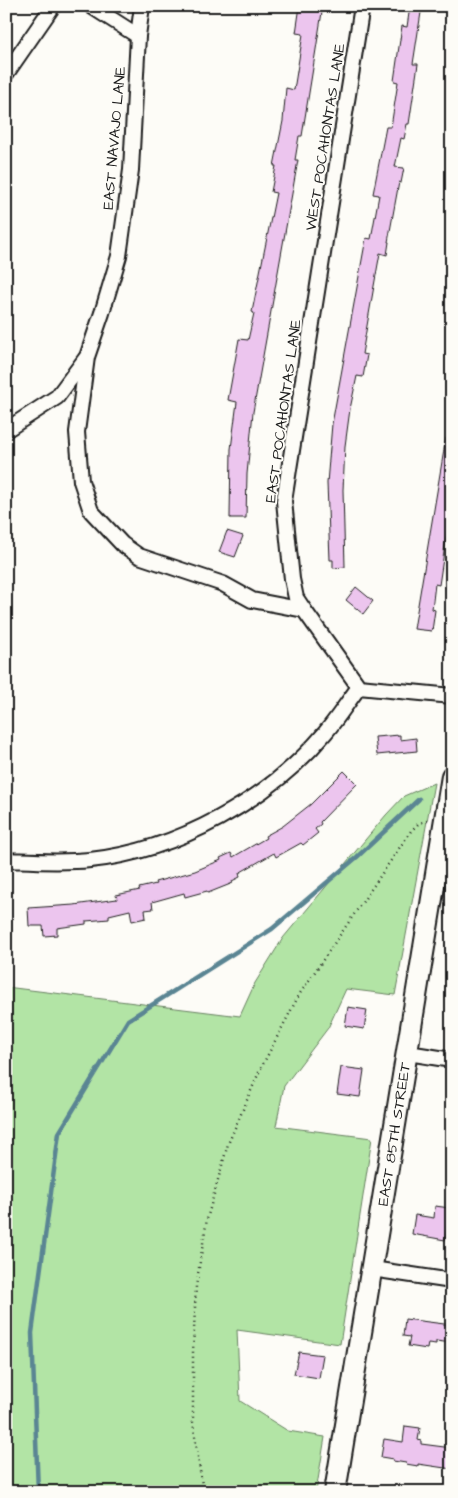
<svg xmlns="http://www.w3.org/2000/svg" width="458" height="1498" font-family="'Architects Daughter',sans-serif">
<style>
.green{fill:#b2e4a5;stroke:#678060}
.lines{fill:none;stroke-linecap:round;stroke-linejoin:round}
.stream{stroke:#5a8593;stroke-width:4.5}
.building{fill:#ecc5ee;stroke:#1c1c1c}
.lane-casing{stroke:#1c1c1c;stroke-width:11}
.street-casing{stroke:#1c1c1c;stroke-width:18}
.secondary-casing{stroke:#1c1c1c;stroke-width:24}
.path{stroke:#1c1c1c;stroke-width:2.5;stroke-dasharray:1 4;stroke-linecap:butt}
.lane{stroke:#fdfcf7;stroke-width:7}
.street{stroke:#fdfcf7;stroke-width:14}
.secondary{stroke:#fdfcf7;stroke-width:20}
.labels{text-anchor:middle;stroke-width:4;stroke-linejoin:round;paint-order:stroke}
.street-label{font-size:15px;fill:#1c1c1c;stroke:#fdfcf7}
</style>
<rect width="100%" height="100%" fill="#fdfcf7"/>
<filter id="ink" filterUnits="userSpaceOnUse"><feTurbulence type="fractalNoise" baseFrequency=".02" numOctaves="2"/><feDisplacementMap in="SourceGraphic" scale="10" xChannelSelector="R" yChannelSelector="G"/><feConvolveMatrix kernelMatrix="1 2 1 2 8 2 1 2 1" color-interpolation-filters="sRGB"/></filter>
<g filter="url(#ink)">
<!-- green -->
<path class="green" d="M 434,783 L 395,995 L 346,989 L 328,1028 L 284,1086 L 276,1126 L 372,1138 L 340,1344 L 237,1330 L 240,1401 L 288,1431 L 325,1437 L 316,1492 L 6,1492 L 6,987 L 240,1016 L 255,983 L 283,938 L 386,815 L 404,796 Z"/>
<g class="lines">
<!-- stream -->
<path class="stream" d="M 38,1492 L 32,1333 L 59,1133 L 128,1020 L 272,929 L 357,857 L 419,799"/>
</g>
<!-- building -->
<g class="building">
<path d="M 300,6 L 323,6 L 302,136 L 299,136 L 295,160 L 298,160 L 253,412 L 247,474 L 246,518 L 230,518 L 231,449 L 237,402 L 228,400 L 239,339 L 248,340 L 254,313 L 252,312 L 276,193 L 271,192 L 276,166 L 274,166 L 283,121 L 286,88 L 294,90 L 303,34 L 296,33 Z"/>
<path d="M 410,6 L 422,6 L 413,64 L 418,64 L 409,124 L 407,124 L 404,139 L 401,138 L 395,167 L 404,168 L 401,183 L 399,182 L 388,242 L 389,242 L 387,255 L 380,253 L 374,286 L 362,354 L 367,355 L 363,377 L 357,376 L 350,409 L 345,446 L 343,490 L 345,567 L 333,568 L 333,560 L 330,560 L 327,483 L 332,424 L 366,238 L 371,239 L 379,195 L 373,194 L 386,127 L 391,127 L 398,82 L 394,81 L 402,26 L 407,27 Z"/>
<path d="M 446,438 L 452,439 L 452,499 L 439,585 L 435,584 L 432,609 L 435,610 L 432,631 L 414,629 Z"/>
<path d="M 227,531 L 243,536 L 235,557 L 219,552 Z"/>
<path d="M 356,587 L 373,601 L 363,614 L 346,600 Z"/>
<path d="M 400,735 L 400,740 L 416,738 L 417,751 L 377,755 L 375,737 Z"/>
<path d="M 344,771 L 357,784 L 320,822 L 321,824 L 315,829 L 318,833 L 303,845 L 301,843 L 276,857 L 274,853 L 239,873 L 240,877 L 232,881 L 233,883 L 208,893 L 207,891 L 185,897 L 184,893 L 152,902 L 153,909 L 145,910 L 146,918 L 132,921 L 130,910 L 109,915 L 109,919 L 86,921 L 86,924 L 57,928 L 57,935 L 44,936 L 43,926 L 29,926 L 28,908 L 74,905 L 117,899 L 116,895 L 140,890 L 139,888 L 156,884 L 155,882 L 195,871 L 221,860 L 220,858 L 231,853 L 233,857 L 266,838 L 265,836 L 283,826 L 311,804 Z"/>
<path d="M 348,1007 L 367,1010 L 364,1029 L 345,1026 Z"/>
<path d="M 341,1067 L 364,1070 L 360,1097 L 337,1094 Z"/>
<path d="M 435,1206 L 450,1208 L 445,1240 L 412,1234 L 415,1215 L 434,1218 Z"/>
<path d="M 405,1319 L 452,1325 L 452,1343 L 436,1341 L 436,1344 L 428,1343 L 427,1349 L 408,1346 L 410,1337 L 403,1336 Z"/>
<path d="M 299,1352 L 323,1355 L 319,1378 L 294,1374 Z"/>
<path d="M 405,1426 L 420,1428 L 418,1440 L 421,1441 L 421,1444 L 452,1448 L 452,1469 L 418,1464 L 418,1466 L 406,1464 L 406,1463 L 393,1461 L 393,1459 L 381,1457 L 384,1439 L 403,1442 Z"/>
</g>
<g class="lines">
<!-- lane casing -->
<g class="lane-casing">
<path id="lane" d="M 439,860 L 452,862"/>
</g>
<!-- street casing -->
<g class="street-casing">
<g id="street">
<path d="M 91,6 L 138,36"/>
<path d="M 142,6 L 138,36 L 131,170 L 119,256 L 102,313 L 87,357 L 77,432 L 81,481 L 91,511 L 122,544 L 139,556 L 223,584 L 252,600 L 304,610 L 359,687 L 452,696"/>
<path d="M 6,74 L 53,6"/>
<path d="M 6,430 L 57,397 L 86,358"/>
<path d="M 304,610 L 296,598 L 292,579 L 284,501 L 362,6"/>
<path d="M 6,860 C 34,861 61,863 90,860 C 176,851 269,800 325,733 C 337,719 347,703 359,687"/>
<path d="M 408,1053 L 452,1060"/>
<path d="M 372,1269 L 452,1281"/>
</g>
</g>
<!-- secondary casing -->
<g class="secondary-casing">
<path id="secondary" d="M 335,1492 L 452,776"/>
</g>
<!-- path -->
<path class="path" d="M 203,1492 L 193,1422 L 193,1352 L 196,1286 L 207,1219 L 228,1144 L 260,1070 L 299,995 L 411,831 L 419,823 L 428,821"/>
<!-- lane -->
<use href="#lane" class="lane"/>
<!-- street -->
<use href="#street" class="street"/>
<!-- secondary -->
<use href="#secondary" class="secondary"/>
</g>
</g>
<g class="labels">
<!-- street labels -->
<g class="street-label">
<text transform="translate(325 137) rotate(-81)" y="5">WEST POCAHONTAS LANE</text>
<text transform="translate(114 138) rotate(-85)" y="5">EAST NAVAJO LANE</text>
<text transform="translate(283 411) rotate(-82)" y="5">EAST POCAHONTAS LANE</text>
<text transform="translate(394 1134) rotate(-81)" y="5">EAST 85TH STREET</text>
</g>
</g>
<!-- margin -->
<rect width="458" height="1498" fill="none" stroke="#fdfcf7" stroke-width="25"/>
<rect x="12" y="12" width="433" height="1473" fill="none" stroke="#1c1c1c" stroke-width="2" filter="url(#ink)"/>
</svg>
